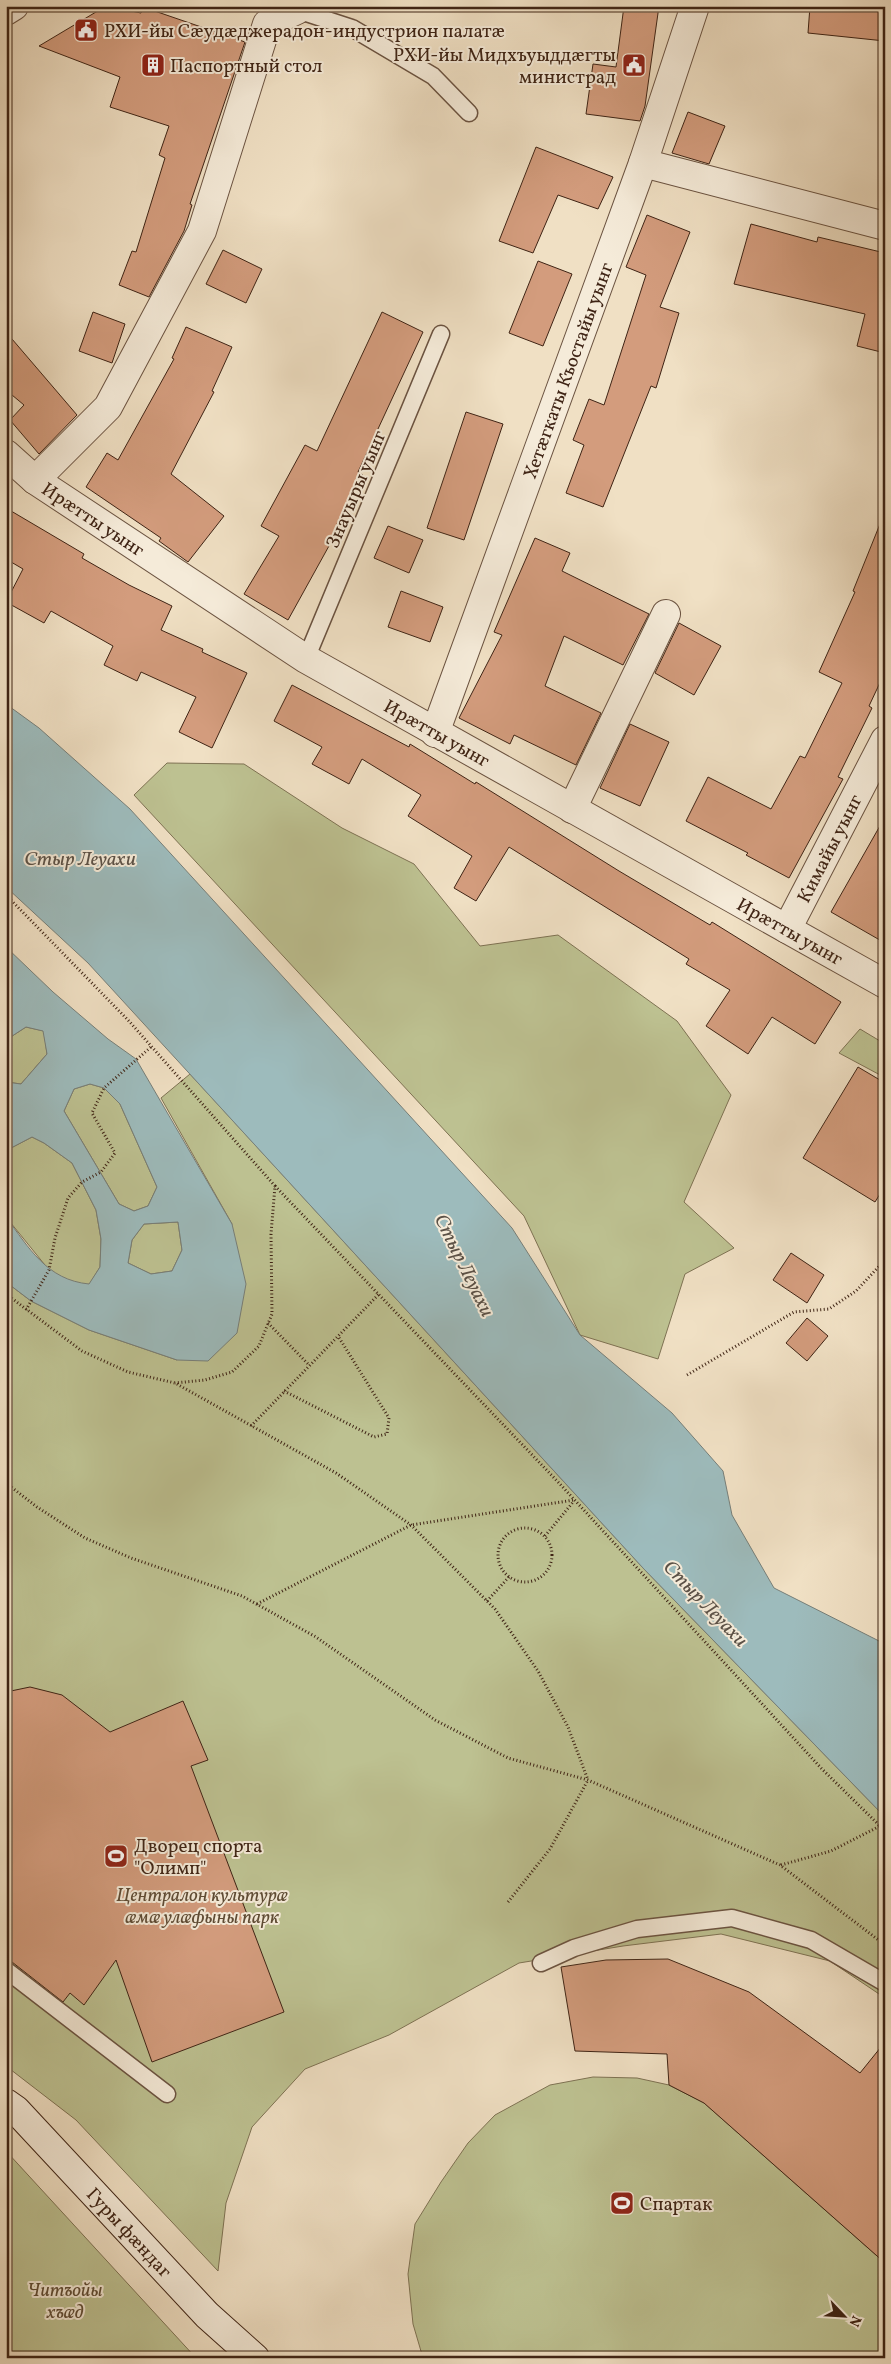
<svg xmlns="http://www.w3.org/2000/svg" width="891" height="2364" font-family="Vollkorn,serif">
<style>
.green{fill:#bdc191;stroke:#7e7253}
.water{fill:#9dbbbc;stroke:#777f79;fill-rule:evenodd}
.building{fill:#d39c7d;stroke:#3f2415}
.lines{fill:none;stroke-linecap:round;stroke-linejoin:round}
.service-casing{stroke:#6b5341;stroke-width:19}
.minor-casing{stroke:#6b5341;stroke-width:30}
.tertiary-casing{stroke:#6b5341;stroke-width:30}
.secondary-casing{stroke:#3f2415;stroke-width:30}
.path{stroke:#3f2415;stroke-width:3;stroke-dasharray:1 2.5;stroke-linecap:butt}
.service{stroke:#f5ebd9;stroke-width:16}
.minor{stroke:#f5ebd9;stroke-width:28}
.tertiary{stroke:#f5ebd9;stroke-width:28}
.secondary{stroke:#f5ebd9;stroke-width:28}
.labels{text-anchor:middle;stroke-width:4;stroke-linejoin:round;paint-order:stroke}
.poi-label{font-size:19px;fill:#3f2415;stroke:#f5ebd9;text-anchor:start}
.street-label{font-size:19px;fill:#3f2415;stroke:#f5ebd9}
.park-label{font-size:19px;font-style:italic;fill:#5e4b34;stroke:#f5ebd9}
.water-label{font-size:20px;font-style:italic;fill:#5b5147;stroke:#f5ebd9}
</style>
<rect width="100%" height="100%" fill="#f0e0c4"/>
<filter id="stains"><feTurbulence type="fractalNoise" baseFrequency=".004" numOctaves="4"/><feColorMatrix values="0 0 0 0 .2 0 0 0 0 .09 0 0 0 0 .02 0 0 0 .5 -.17"/></filter>
<radialGradient id="worn" r=".72"><stop offset=".6" stop-color="#630" stop-opacity="0"/><stop offset="1" stop-color="#630" stop-opacity=".3"/></radialGradient>
<!-- green -->
<g class="green">
<path d="M 167,763 L 244,764 L 342,828 L 414,864 L 480,946 L 558,935 L 677,1021 L 731,1095 L 684,1202 L 734,1248 L 685,1274 L 658,1359 L 580,1335 L 524,1216 L 134,795 Z"/>
<path d="M 26,1027 L 44,1031 L 47,1054 L 21,1084 L 6,1082 L 6,1040 Z"/>
<path d="M 860,1029 L 885,1044 L 885,1068 L 882,1076 L 839,1053 Z"/>
<path d="M 190,1074 L 643,1568 L 885,1817 L 885,1998 L 830,1961 L 721,1934 L 623,1946 L 519,1963 L 389,2035 L 305,2069 L 252,2127 L 226,2203 L 218,2271 L 76,2120 L 6,2066 L 6,1282 L 31,1301 L 89,1330 L 177,1360 L 232,1224 L 161,1098 Z"/>
<path d="M 90,1084 L 104,1088 L 120,1104 L 157,1187 L 148,1206 L 134,1211 L 119,1204 L 64,1111 L 74,1089 Z"/>
<path d="M 32,1137 L 44,1143 L 72,1163 L 96,1210 L 101,1239 L 100,1267 L 89,1285 L 68,1282 L 49,1270 L 6,1217 L 6,1159 L 11,1148 Z"/>
<path d="M 178,1222 L 182,1250 L 172,1271 L 151,1274 L 128,1263 L 132,1240 L 144,1224 Z"/>
<path d="M 593,2077 L 637,2078 L 669,2085 L 704,2103 L 885,2263 L 885,2358 L 423,2358 L 413,2324 L 408,2274 L 415,2224 L 441,2182 L 468,2143 L 495,2115 L 550,2085 Z"/>
<path d="M 6,2151 L 196,2358 L 6,2358 Z"/>
</g>
<!-- water -->
<g class="water">
<path d="M 6,704 L 39,728 L 130,809 L 512,1228 L 580,1335 L 672,1413 L 723,1471 L 732,1515 L 774,1588 L 885,1644 L 885,1817 L 643,1568 L 88,963 L 6,887 Z"/>
<path d="M 6,947 L 53,992 L 108,1039 L 136,1059 L 232,1224 L 246,1284 L 237,1333 L 208,1361 L 177,1360 L 89,1330 L 31,1301 L 6,1282 L 6,1217 C 29,1248 47,1280 89,1284 L 100,1267 L 101,1239 L 96,1210 L 72,1163 L 44,1143 L 32,1137 L 11,1148 L 6,1159 L 6,1082 L 21,1084 L 47,1054 L 43,1031 L 26,1027 L 6,1040 ZM 90,1084 L 104,1088 L 120,1104 L 157,1187 L 148,1206 L 134,1211 L 119,1204 L 64,1111 L 74,1089 ZM 178,1222 L 182,1250 L 172,1271 L 151,1274 L 128,1263 L 132,1240 L 144,1224 Z"/>
</g>
<!-- building -->
<g class="building">
<path d="M 106,6 L 141,13 L 143,7 L 245,42 L 190,204 L 192,205 L 184,231 L 149,297 L 119,285 L 132,251 L 136,252 L 165,158 L 159,155 L 169,126 L 110,107 L 120,77 L 39,46 Z"/>
<path d="M 624,6 L 659,6 L 645,106 L 640,121 L 586,114 L 593,64 L 616,67 Z"/>
<path d="M 810,6 L 885,6 L 885,41 L 808,33 Z"/>
<path d="M 688,112 L 725,126 L 709,164 L 672,153 Z"/>
<path d="M 536,147 L 613,177 L 598,209 L 558,195 L 533,253 L 499,241 Z"/>
<path d="M 647,215 L 690,232 L 660,307 L 679,313 L 656,388 L 651,386 L 603,507 L 566,493 L 584,445 L 573,440 L 589,399 L 604,405 L 646,275 L 626,267 Z"/>
<path d="M 751,224 L 817,242 L 818,237 L 885,253 L 885,353 L 857,346 L 865,314 L 734,284 Z"/>
<path d="M 223,250 L 262,269 L 246,303 L 206,284 Z"/>
<path d="M 538,261 L 572,274 L 543,346 L 509,333 Z"/>
<path d="M 93,312 L 125,324 L 112,363 L 79,351 Z"/>
<path d="M 382,312 L 423,332 L 358,472 L 363,475 L 337,524 L 340,526 L 288,620 L 244,594 L 279,536 L 261,526 L 305,445 L 317,451 Z"/>
<path d="M 186,327 L 232,347 L 212,391 L 214,392 L 171,474 L 224,516 L 188,562 L 159,541 L 161,538 L 86,487 L 107,453 L 118,460 L 174,359 L 172,358 Z"/>
<path d="M 6,332 L 77,415 L 39,454 L 10,420 L 24,405 L 6,390 Z"/>
<path d="M 466,412 L 503,424 L 464,540 L 427,528 Z"/>
<path d="M 6,508 L 84,554 L 82,558 L 129,585 L 172,606 L 161,630 L 203,649 L 202,652 L 247,673 L 212,748 L 179,732 L 196,697 L 141,672 L 137,681 L 104,665 L 113,646 L 51,611 L 44,623 L 6,602 L 23,569 L 6,559 Z"/>
<path d="M 884,514 L 885,672 L 869,706 L 872,708 L 838,777 L 843,779 L 789,878 L 746,855 L 748,853 L 686,821 L 708,777 L 771,809 L 800,756 L 805,758 L 842,683 L 819,672 L 855,592 L 853,591 Z"/>
<path d="M 388,526 L 423,540 L 409,573 L 374,558 Z"/>
<path d="M 535,538 L 570,553 L 562,571 L 649,614 L 623,665 L 564,636 L 545,686 L 601,713 L 576,765 L 514,735 L 510,744 L 459,718 L 502,635 L 494,632 Z"/>
<path d="M 401,591 L 443,607 L 430,642 L 388,627 Z"/>
<path d="M 679,623 L 721,646 L 694,695 L 655,673 Z"/>
<path d="M 292,685 L 409,747 L 410,744 L 475,784 L 476,782 L 619,871 L 710,925 L 712,922 L 841,1002 L 815,1044 L 772,1017 L 748,1054 L 706,1026 L 730,990 L 686,964 L 689,959 L 509,847 L 476,901 L 454,888 L 472,856 L 408,816 L 421,795 L 362,759 L 349,784 L 312,764 L 322,747 L 274,721 Z"/>
<path d="M 630,724 L 669,742 L 640,806 L 600,788 Z"/>
<path d="M 885,817 L 885,943 L 831,912 Z"/>
<path d="M 858,1067 L 885,1083 L 885,1186 L 875,1202 L 803,1158 Z"/>
<path d="M 791,1253 L 824,1275 L 807,1303 L 773,1280 Z"/>
<path d="M 807,1318 L 828,1336 L 807,1361 L 786,1343 Z"/>
<path d="M 30,1687 L 62,1695 L 110,1732 L 183,1701 L 208,1760 L 191,1766 L 284,2012 L 152,2062 L 116,1960 L 84,2005 L 70,1993 L 63,2002 L 12,1962 L 6,1960 L 6,1692 Z"/>
<path d="M 668,1959 L 749,1992 L 860,2073 L 885,2042 L 885,2263 L 704,2103 L 669,2085 L 667,2054 L 575,2051 L 561,1967 L 606,1960 Z"/>
</g>
<g class="lines">
<!-- service casing -->
<g class="service-casing">
<g id="service">
<path d="M 298,6 L 297,10 L 352,28 L 433,76 L 469,113"/>
<path d="M 306,659 L 441,334"/>
<path d="M 541,1963 L 574,1948 L 637,1929 L 732,1918 L 811,1940 L 885,1983"/>
<path d="M 6,1970 L 167,2094"/>
</g>
</g>
<!-- minor casing -->
<g class="minor-casing">
<g id="minor">
<path d="M 643,163 L 885,226"/>
<path d="M 35,480 L 108,407 L 202,231 L 267,24 L 297,10"/>
<path id="s1" d="M 435,733 L 643,163 L 695,6"/>
<path id="s2" d="M 787,929 L 885,740"/>
</g>
</g>
<!-- tertiary casing -->
<g class="tertiary-casing">
<g id="tertiary">
<path d="M 6,11 L 14,6"/>
<path id="s3" d="M 6,454 L 35,480 L 306,659 L 885,984"/>
<path d="M 572,809 L 666,614"/>
</g>
</g>
<!-- secondary casing -->
<g class="secondary-casing">
<g id="secondary">
<path id="s4" d="M 6,2103 L 16,2110 L 207,2315 L 255,2358"/>
</g>
</g>
<!-- path -->
<g class="path">
<path d="M 6,895 L 128,1020 L 275,1186 L 271,1234 L 272,1314 L 259,1346 L 232,1372 L 205,1380 L 175,1383"/>
<path d="M 275,1186 L 559,1483 L 821,1768 L 880,1826"/>
<path d="M 6,1294 L 82,1351 L 128,1372 L 175,1383 L 336,1473 L 411,1525 L 495,1609 L 538,1671 L 568,1727 L 588,1780"/>
<path d="M 26,1310 L 49,1270 L 55,1238 L 68,1198 L 82,1182 L 101,1172 L 115,1153 L 92,1113 L 104,1088 L 151,1047"/>
<path d="M 268,1323 L 309,1365"/>
<path d="M 687,1375 L 794,1312 L 829,1309 L 856,1291 L 885,1260"/>
<path d="M 284,1391 L 374,1437 L 387,1434 L 389,1418 L 338,1336"/>
<path d="M 251,1426 L 379,1294"/>
<path d="M 6,1483 L 37,1507 L 85,1538 L 131,1558 L 242,1596 L 316,1637 L 435,1720 L 508,1758 L 588,1780 L 780,1865 L 885,1945"/>
<circle cx="525" cy="1555" r="27"/>
<path d="M 545,1536 L 574,1501"/>
<path d="M 487,1601 L 509,1577"/>
<path d="M 257,1604 L 411,1525 L 574,1500"/>
<path d="M 781,1865 L 831,1851 L 880,1826 L 885,1830"/>
<path d="M 508,1902 L 550,1849 L 588,1780"/>
</g>
<!-- service -->
<use href="#service" class="service"/>
<!-- minor -->
<use href="#minor" class="minor"/>
<!-- tertiary -->
<use href="#tertiary" class="tertiary"/>
<!-- secondary -->
<use href="#secondary" class="secondary"/>
</g>
<!-- icons -->
<defs>
<g id="civic-square" transform="scale(1.25)"><rect x="-9" y="-9" width="18" height="18" rx="4" fill="#8f2418" stroke="#f5ebd9"/><path d="M-.6-6.5H3V-4.5H.6V-3L4-1V1h2V6H-6V1h2V-1L-.6-3ZM-1.2 2.5V6h2.4V2.5Z" fill="#fff"/></g>
<g id="building-square" transform="scale(1.25)"><rect x="-9" y="-9" width="18" height="18" rx="4" fill="#8f2418" stroke="#f5ebd9"/><path d="M-4-6H4V6H1V3H-1V6H-4ZM-2.5-4.3h1.7v1.8h-1.7ZM.8-4.3h1.7v1.8H.8ZM-2.5-1h1.7V.8h-1.7ZM.8-1h1.7V.8H.8Z" fill="#fff"/></g>
<g id="stadium-square" transform="scale(1.25)"><rect x="-9" y="-9" width="18" height="18" rx="4" fill="#8f2418" stroke="#f5ebd9"/><path d="M0-5a6.5 5 0 1 0 0 10a6.5 5 0 1 0 0-10ZM-3.5-1.8h7v3.6h-7Z" fill="#fff"/></g>
</defs>
<g fill-rule="evenodd">
<use href="#civic-square" x="86" y="30"/>
<use href="#building-square" x="153" y="65"/>
<use href="#civic-square" x="634" y="65"/>
<use href="#stadium-square" x="116" y="1856"/>
<use href="#stadium-square" x="622" y="2203"/>
</g>
<g class="labels">
<!-- poi labels -->
<g class="poi-label">
<text x="104" y="37">РХИ-йы Сæудæджерадон-индустрион палатæ</text>
<text x="616" y="61" text-anchor="end">РХИ-йы Мидхъуыддæгты<tspan x="616" dy="22">министрад</tspan></text>
<text x="170" y="72">Паспортный стол</text>
<text x="134" y="1852">Дворец спорта<tspan x="134" dy="22">"Олимп"</tspan></text>
<text x="640" y="2210">Спартак</text>
</g>
<!-- street labels -->
<g class="street-label">
<text dy="7" stroke="none"><textPath href="#s1" startOffset="386">Хетæгкаты Къостайы уынг</textPath></text>
<text transform="translate(355 489) rotate(-67)" y="7">Знауыры уынг</text>
<text dy="7" stroke="none"><textPath href="#s3" startOffset="109">Ирæтты уынг</textPath></text>
<text dy="7" stroke="none"><textPath href="#s3" startOffset="514">Ирæтты уынг</textPath></text>
<text dy="7" stroke="none"><textPath href="#s2" startOffset="91">Кимайы уынг</textPath></text>
<text dy="7" stroke="none"><textPath href="#s3" startOffset="919">Ирæтты уынг</textPath></text>
<text dy="7" stroke="none"><textPath href="#s4" startOffset="179">Гуры фӕндаг</textPath></text>
</g>
<!-- park labels -->
<g class="park-label">
<text x="202" y="1901">Централон культурæ<tspan x="202" dy="22">æмæ улæфыны парк</tspan></text>
<text x="65" y="2296">Читъойы<tspan x="65" dy="22">хъæд</tspan></text>
</g>
<!-- water labels -->
<g class="water-label">
<text x="80" y="865">Стыр Леуахи</text>
<text transform="translate(465 1265) rotate(64)" y="7">Стыр Леуахи</text>
<text transform="translate(706 1603) rotate(46)" y="7">Стыр Леуахи</text>
</g>
</g>
<!-- margin -->
<rect width="891" height="2364" fill="none" stroke="#f0e0c4" stroke-width="25"/>
<rect x="8" y="8" width="876" height="2349" fill="none" stroke="#3f2415" stroke-width="2.5"/>
<rect x="12" y="12" width="866" height="2339" fill="none" stroke="#3f2415"/>
<!-- north arrow -->
<g transform="translate(844 2316) rotate(115)" stroke="#f5ebd9" stroke-width="4" paint-order="stroke">
<path d="M0-4L9 19L0 12L-9 19Z" fill="#3f2415"/>
<text y="-8" font-size="14" font-weight="bold" text-anchor="middle" fill="#3f2415">N</text>
</g>
<rect width="100%" height="100%" filter="url(#stains)"/>
<rect width="100%" height="100%" fill="url(#worn)"/>
</svg>
